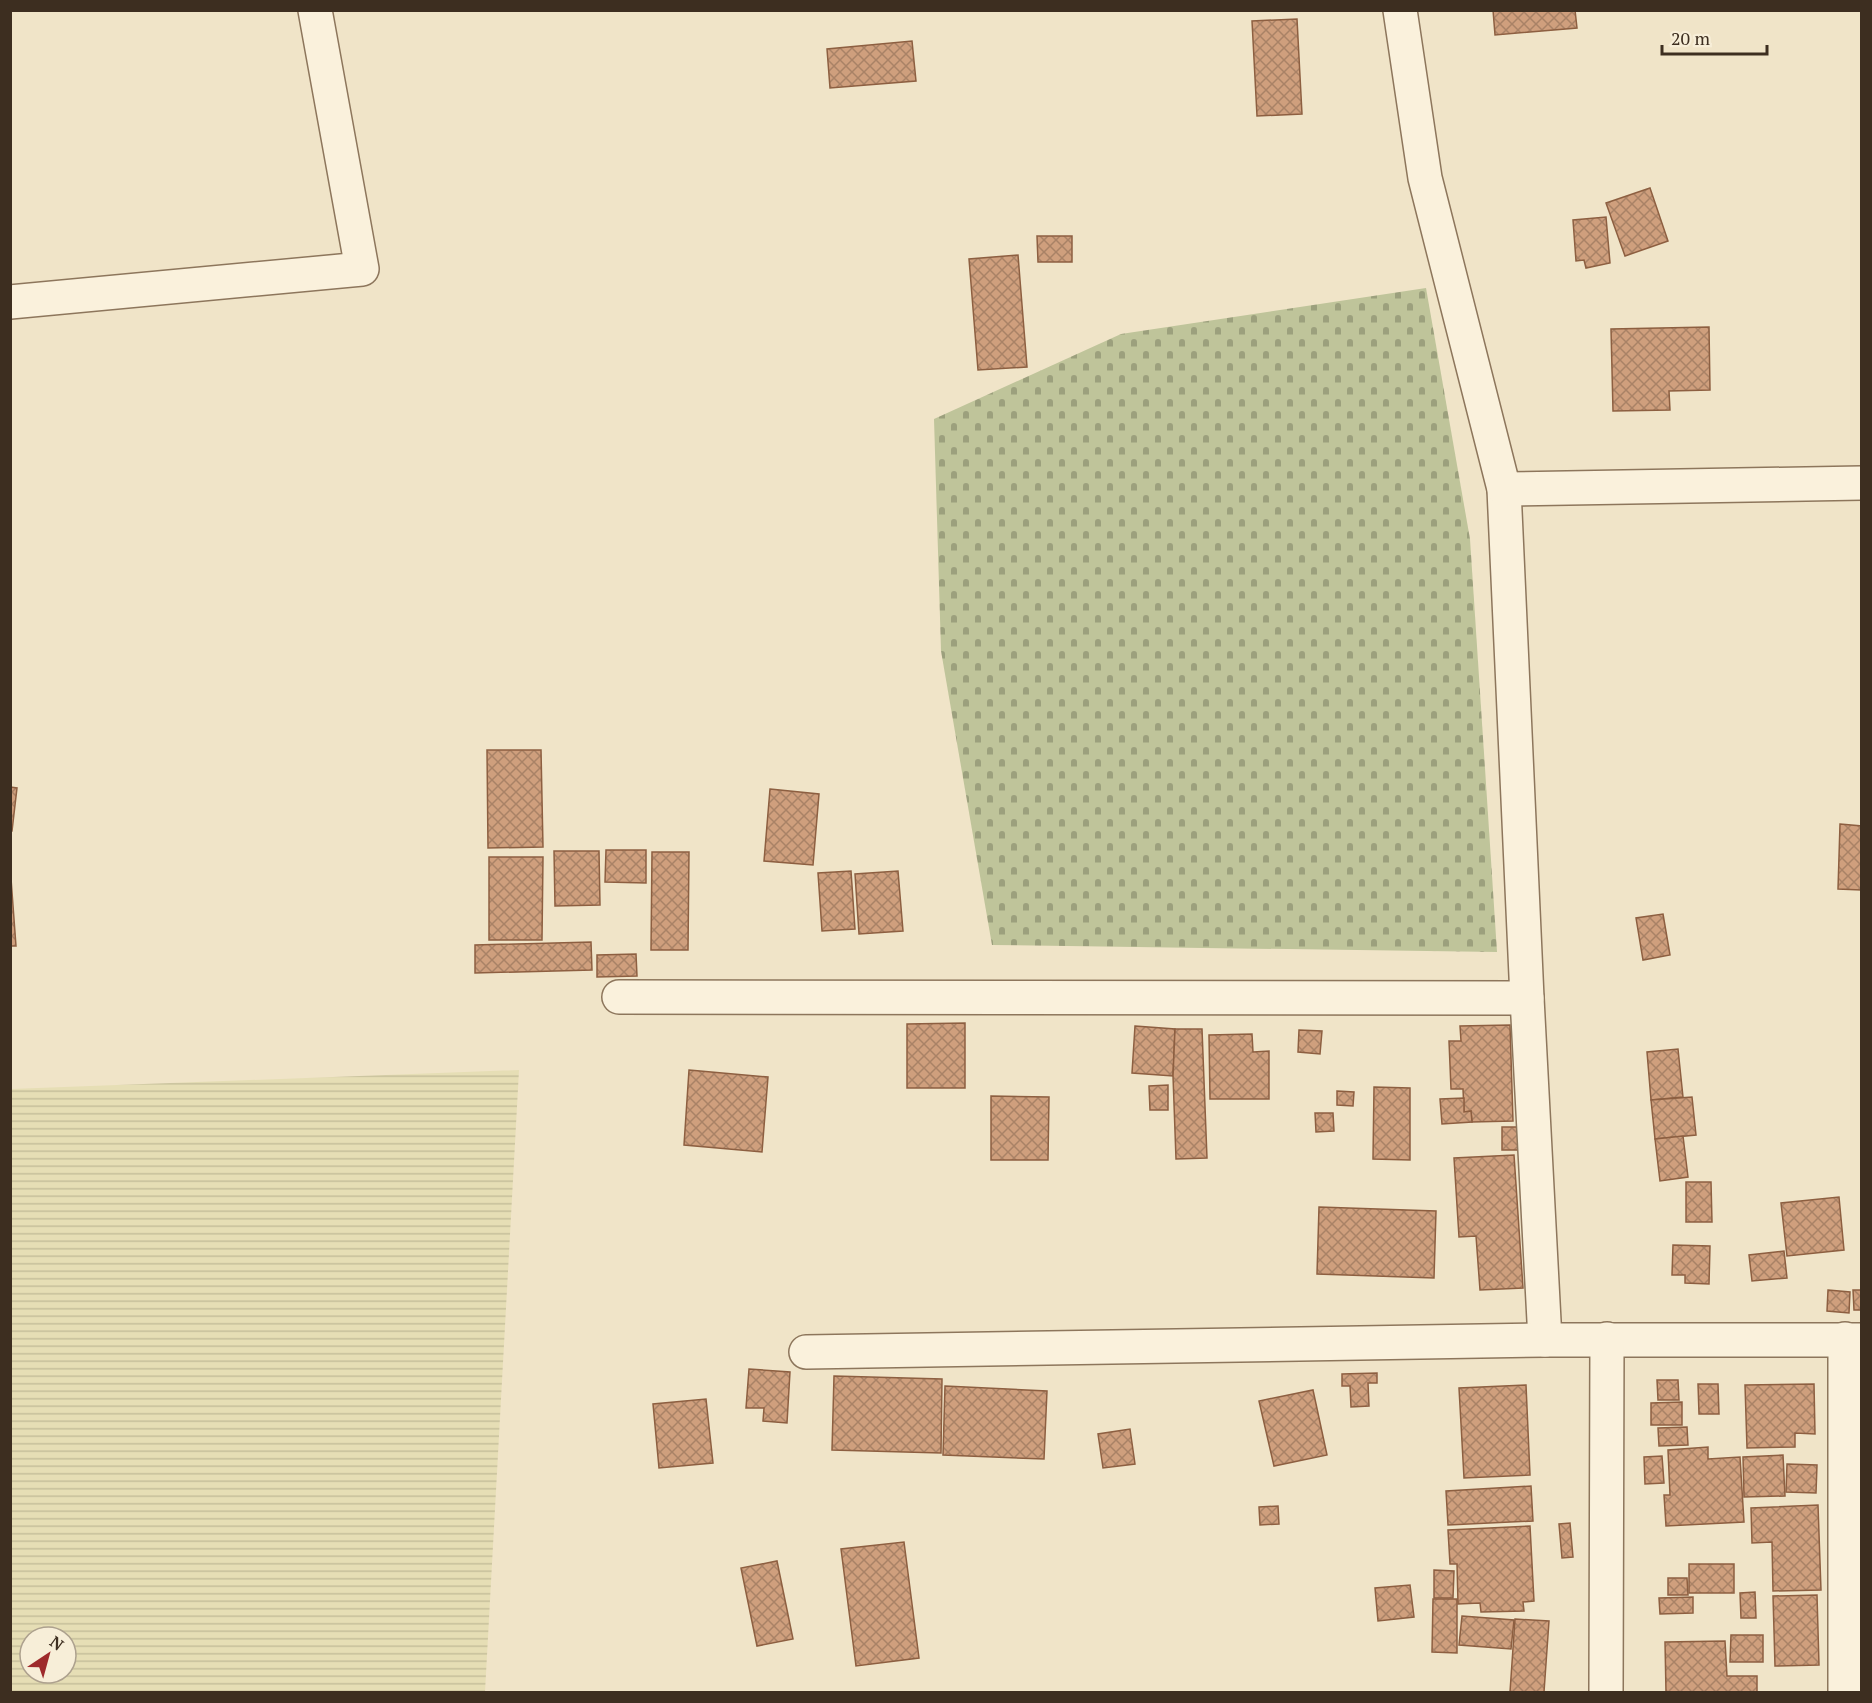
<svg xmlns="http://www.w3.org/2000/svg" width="1872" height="1703" font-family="'PT Serif',serif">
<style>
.farmland{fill:url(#farmland-rules);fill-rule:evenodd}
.cemetery{fill:url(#cemetery-stones)}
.building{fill:url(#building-cross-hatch);stroke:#8d5f41;stroke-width:1.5}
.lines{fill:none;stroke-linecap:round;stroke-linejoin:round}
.minor-casing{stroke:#8d765c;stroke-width:36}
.minor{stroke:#faf1dc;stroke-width:33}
</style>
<defs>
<pattern id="farmland-rules" width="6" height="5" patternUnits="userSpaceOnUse" patternTransform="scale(1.5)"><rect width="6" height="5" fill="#e6deb5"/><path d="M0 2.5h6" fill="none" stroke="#c6bf9b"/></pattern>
<pattern id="cemetery-stones" width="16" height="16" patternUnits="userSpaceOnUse" patternTransform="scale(1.5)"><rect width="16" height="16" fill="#bfc49a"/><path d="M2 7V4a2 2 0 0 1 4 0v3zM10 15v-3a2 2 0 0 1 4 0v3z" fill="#9ca07d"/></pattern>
<pattern id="building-cross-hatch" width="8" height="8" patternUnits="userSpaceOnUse" patternTransform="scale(1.5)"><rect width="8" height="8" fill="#cf9f7d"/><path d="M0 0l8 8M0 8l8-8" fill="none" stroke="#a98266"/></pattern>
</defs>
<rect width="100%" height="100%" fill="#f0e4c8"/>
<!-- farmland -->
<path class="farmland" d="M 519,1070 L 485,1692 L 11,1692 L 11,1089 ZM 30,1637 L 66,1637 L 66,1673 L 30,1673 Z"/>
<!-- cemetery -->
<path class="cemetery" d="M 1426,288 L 1470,539 L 1497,952 L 992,945 L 941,651 L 934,419 L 1121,334 Z"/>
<!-- building -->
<g class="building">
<path d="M 1493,10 L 1575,10 L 1577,28 L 1495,35 Z"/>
<path d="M 1297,19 L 1302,114 L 1257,116 L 1252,21 Z"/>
<path d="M 912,41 L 916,81 L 830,88 L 827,49 Z"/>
<path d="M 1650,188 L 1668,241 L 1625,256 L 1606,203 Z"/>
<path d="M 1606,217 L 1610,263 L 1586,268 L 1584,260 L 1576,261 L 1573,220 Z"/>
<path d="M 1037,236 L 1072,236 L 1072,262 L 1038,262 Z"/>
<path d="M 1018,255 L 1027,367 L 978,370 L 969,259 Z"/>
<path d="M 1709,327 L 1710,390 L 1669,391 L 1670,410 L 1613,411 L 1611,329 Z"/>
<path d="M 487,750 L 541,750 L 543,847 L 488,848 Z"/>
<path d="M 10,787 L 17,788 L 12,831 L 10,831 Z"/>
<path d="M 770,789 L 819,794 L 813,865 L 764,861 Z"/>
<path d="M 1840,824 L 1862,826 L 1861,890 L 1838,889 Z"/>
<path d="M 606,850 L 646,850 L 646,883 L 605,882 Z"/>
<path d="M 554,851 L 599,851 L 600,905 L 555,906 Z"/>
<path d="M 652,852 L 689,852 L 688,950 L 651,950 Z"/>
<path d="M 489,857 L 543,857 L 542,940 L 489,940 Z"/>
<path d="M 10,865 L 16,946 L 10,946 Z"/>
<path d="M 851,871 L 855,929 L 822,931 L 818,873 Z"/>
<path d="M 898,871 L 903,931 L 859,934 L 855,874 Z"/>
<path d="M 1663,914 L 1670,955 L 1643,960 L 1636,918 Z"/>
<path d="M 591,942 L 592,970 L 475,973 L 475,945 Z"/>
<path d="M 636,954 L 637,976 L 597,977 L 597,955 Z"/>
<path d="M 965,1023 L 965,1088 L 907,1088 L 907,1024 Z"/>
<path d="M 1510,1025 L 1513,1121 L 1472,1122 L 1471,1111 L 1464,1112 L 1463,1089 L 1451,1089 L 1449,1041 L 1461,1041 L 1460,1026 Z"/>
<path d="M 1135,1026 L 1175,1029 L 1173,1076 L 1132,1073 Z"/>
<path d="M 1175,1029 L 1202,1029 L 1207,1158 L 1176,1159 L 1173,1076 Z"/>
<path d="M 1299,1030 L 1322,1031 L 1320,1054 L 1298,1052 Z"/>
<path d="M 1252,1034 L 1253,1052 L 1269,1051 L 1269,1099 L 1210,1099 L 1209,1035 Z"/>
<path d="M 1678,1049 L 1683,1097 L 1651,1100 L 1647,1052 Z"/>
<path d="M 689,1070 L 768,1077 L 762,1152 L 684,1145 Z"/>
<path d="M 1168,1085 L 1168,1110 L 1150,1110 L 1149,1086 Z"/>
<path d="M 1374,1087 L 1410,1088 L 1410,1160 L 1373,1159 Z"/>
<path d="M 1337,1091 L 1354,1092 L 1353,1106 L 1337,1105 Z"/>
<path d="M 991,1096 L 1049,1097 L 1048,1160 L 991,1160 Z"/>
<path d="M 1692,1097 L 1696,1135 L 1655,1139 L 1651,1100 Z"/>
<path d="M 1464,1098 L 1464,1112 L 1471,1111 L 1472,1122 L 1442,1124 L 1440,1099 Z"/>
<path d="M 1315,1113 L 1333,1113 L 1334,1131 L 1316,1132 Z"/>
<rect x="1502" y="1127" width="29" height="23"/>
<path d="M 1683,1136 L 1688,1177 L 1660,1181 L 1655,1139 Z"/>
<path d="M 1514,1155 L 1523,1288 L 1480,1290 L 1476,1236 L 1459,1237 L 1454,1158 Z"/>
<path d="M 1686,1182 L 1711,1182 L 1712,1222 L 1686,1222 Z"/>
<path d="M 1839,1197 L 1844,1250 L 1787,1256 L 1781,1203 Z"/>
<path d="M 1319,1207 L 1436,1211 L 1434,1278 L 1317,1274 Z"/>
<path d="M 1673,1245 L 1710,1246 L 1709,1284 L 1685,1283 L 1685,1275 L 1672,1275 Z"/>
<path d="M 1784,1251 L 1787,1278 L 1752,1281 L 1749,1255 Z"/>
<path d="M 1828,1290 L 1850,1292 L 1849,1313 L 1827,1311 Z"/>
<path d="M 1853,1290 L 1862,1290 L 1862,1310 L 1854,1310 Z"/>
<path d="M 749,1369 L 790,1372 L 787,1423 L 763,1421 L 764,1408 L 746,1408 Z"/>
<path d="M 1377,1373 L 1377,1383 L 1368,1383 L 1369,1406 L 1351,1407 L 1350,1386 L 1342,1386 L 1342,1374 Z"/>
<path d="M 834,1376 L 942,1379 L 941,1453 L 832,1450 Z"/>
<path d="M 1657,1380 L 1678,1380 L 1679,1400 L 1658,1400 Z"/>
<path d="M 1698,1384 L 1718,1384 L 1719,1414 L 1699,1414 Z"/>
<path d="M 1814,1384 L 1815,1434 L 1795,1433 L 1795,1447 L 1747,1448 L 1745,1385 Z"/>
<path d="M 1526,1385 L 1530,1475 L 1464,1478 L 1459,1388 Z"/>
<path d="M 945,1386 L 1047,1391 L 1044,1459 L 943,1455 Z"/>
<path d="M 1313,1390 L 1327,1455 L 1274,1466 L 1259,1401 Z"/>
<path d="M 706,1399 L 713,1463 L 659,1468 L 653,1404 Z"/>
<path d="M 1682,1402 L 1682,1425 L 1651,1425 L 1651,1403 Z"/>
<path d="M 1687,1427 L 1688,1445 L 1659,1446 L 1658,1428 Z"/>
<path d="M 1130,1429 L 1135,1464 L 1103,1468 L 1098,1434 Z"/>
<path d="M 1708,1447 L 1708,1459 L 1740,1457 L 1744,1522 L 1666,1526 L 1664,1495 L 1670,1495 L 1668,1450 Z"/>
<path d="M 1783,1455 L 1785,1496 L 1744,1497 L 1743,1457 Z"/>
<path d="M 1662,1456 L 1664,1483 L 1645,1484 L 1644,1457 Z"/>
<path d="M 1787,1464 L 1817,1465 L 1816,1493 L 1786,1492 Z"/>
<path d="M 1531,1486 L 1533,1521 L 1448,1525 L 1446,1491 Z"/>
<path d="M 1818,1505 L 1821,1590 L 1773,1591 L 1772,1542 L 1752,1543 L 1751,1508 Z"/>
<path d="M 1278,1506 L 1279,1524 L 1260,1525 L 1259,1507 Z"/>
<path d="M 1570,1523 L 1573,1557 L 1562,1558 L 1559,1524 Z"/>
<path d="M 1530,1526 L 1534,1601 L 1523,1602 L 1524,1611 L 1481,1612 L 1480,1603 L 1458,1604 L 1457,1564 L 1450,1564 L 1448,1530 Z"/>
<path d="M 904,1542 L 919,1658 L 856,1666 L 841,1549 Z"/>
<path d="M 777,1561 L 793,1639 L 757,1646 L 741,1568 Z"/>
<rect x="1689" y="1564" width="45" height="29"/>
<path d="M 1434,1570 L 1454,1571 L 1453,1598 L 1434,1598 Z"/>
<path d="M 1668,1578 L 1687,1578 L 1688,1595 L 1668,1595 Z"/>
<path d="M 1410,1585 L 1414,1617 L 1378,1621 L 1375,1588 Z"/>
<path d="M 1755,1592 L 1756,1618 L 1741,1618 L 1740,1593 Z"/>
<path d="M 1817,1595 L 1819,1665 L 1775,1666 L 1773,1596 Z"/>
<path d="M 1693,1597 L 1693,1613 L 1660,1614 L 1659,1598 Z"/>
<path d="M 1433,1599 L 1457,1599 L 1457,1653 L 1432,1652 Z"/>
<path d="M 1462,1616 L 1514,1620 L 1511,1649 L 1459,1645 Z"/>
<path d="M 1515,1619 L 1549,1621 L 1544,1692 L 1510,1692 Z"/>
<path d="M 1731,1635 L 1763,1635 L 1763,1662 L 1730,1662 Z"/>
<path d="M 1725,1641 L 1727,1676 L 1757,1676 L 1757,1692 L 1666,1692 L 1665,1642 Z"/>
</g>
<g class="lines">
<!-- minor casing -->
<g class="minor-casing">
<g id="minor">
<path d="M 1400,10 L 1425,178 L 1504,489 L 1527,998 L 1545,1340 L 1862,1340"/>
<path d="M 10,302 L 362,269 L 315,10"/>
<path d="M 1504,489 L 1862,483"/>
<path d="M 619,997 L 1527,998"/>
<path d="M 1845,1339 L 1845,1692"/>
<path d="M 806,1352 L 1545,1340"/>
<path d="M 1606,1692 L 1607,1339"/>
</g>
</g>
<!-- minor -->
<use href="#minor" class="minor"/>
</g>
<!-- border -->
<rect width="1872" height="1703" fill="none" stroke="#3d2e20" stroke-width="24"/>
<!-- north arrow -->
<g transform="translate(48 1655) rotate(36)"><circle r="28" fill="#f7eed8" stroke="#ada18e" stroke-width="1.5"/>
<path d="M0-4.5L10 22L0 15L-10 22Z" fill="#9e2a2b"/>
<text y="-9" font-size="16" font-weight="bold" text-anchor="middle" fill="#3d2e20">N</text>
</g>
<!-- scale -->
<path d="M1662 45v9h105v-9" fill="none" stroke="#3d2e20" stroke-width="3"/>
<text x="1671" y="45" font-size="18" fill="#3d2e20" stroke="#f7eed8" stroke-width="4.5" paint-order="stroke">20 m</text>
</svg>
